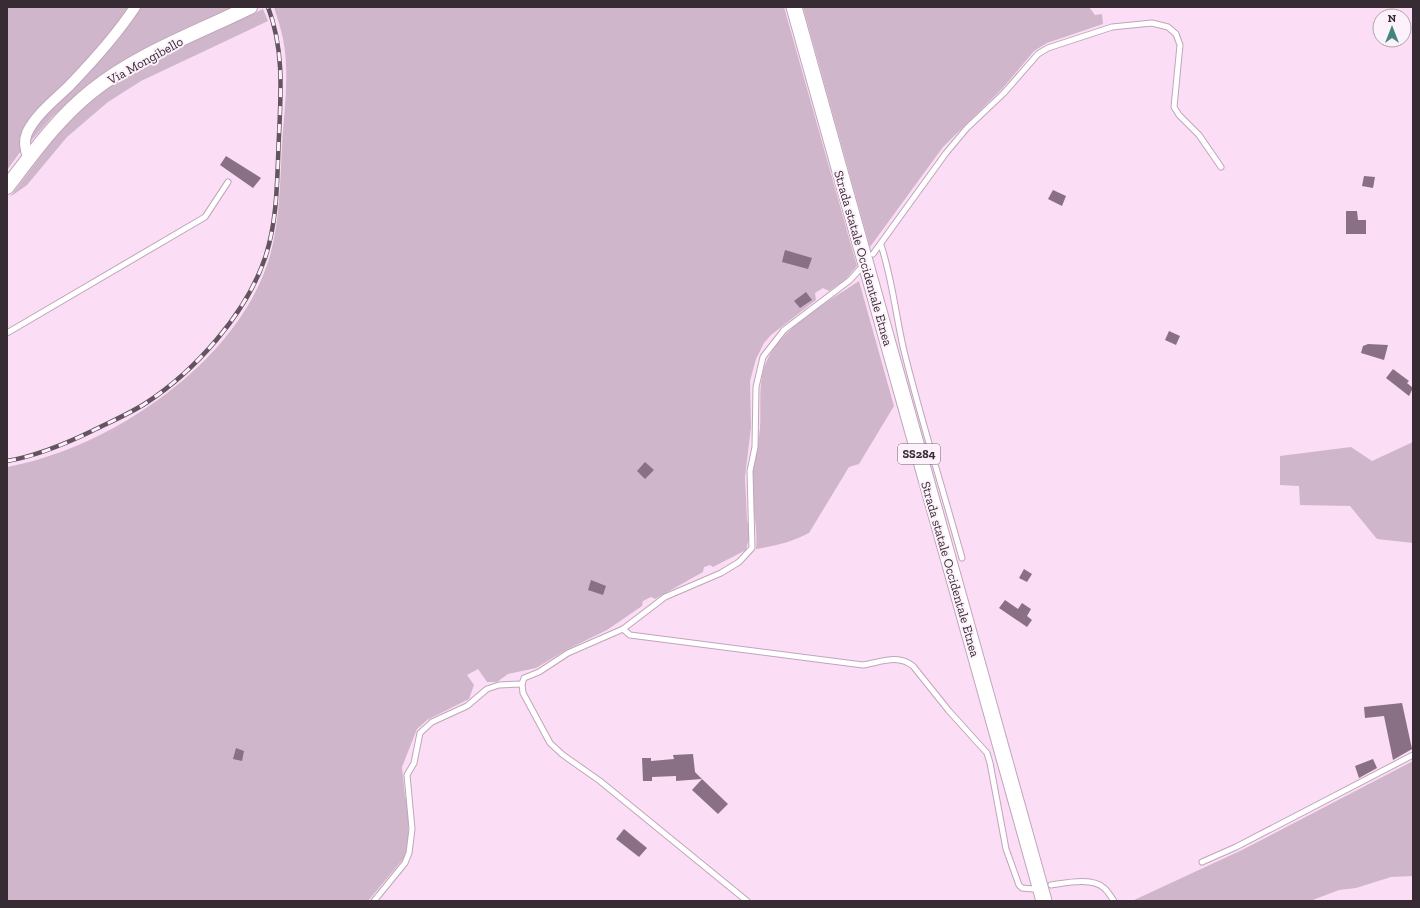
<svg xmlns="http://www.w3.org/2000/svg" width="1420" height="908" font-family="'Zilla Slab',serif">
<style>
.green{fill:#d0b6ca}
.building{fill:#897084}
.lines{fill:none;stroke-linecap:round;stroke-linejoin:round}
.lane-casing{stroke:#c0a5ba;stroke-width:7}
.street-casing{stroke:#c0a5ba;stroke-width:12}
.secondary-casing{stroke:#c0a5ba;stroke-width:16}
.primary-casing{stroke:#c0a5ba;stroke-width:17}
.lane{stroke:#fff;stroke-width:5}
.street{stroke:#fff;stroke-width:10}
.secondary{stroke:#fff;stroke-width:14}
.primary{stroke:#fff;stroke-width:15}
.rail-casing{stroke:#63545f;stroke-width:4.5}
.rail{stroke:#fdf2fb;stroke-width:3;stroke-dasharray:9;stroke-linecap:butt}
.labels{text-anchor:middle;stroke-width:4;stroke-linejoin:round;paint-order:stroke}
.shield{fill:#fdf2fb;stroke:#726770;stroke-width:1}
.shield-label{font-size:12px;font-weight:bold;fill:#372c34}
.street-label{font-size:13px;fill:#372c34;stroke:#fdf2fb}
</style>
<rect width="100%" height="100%" fill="#fbdef5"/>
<!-- green -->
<g class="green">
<path d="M 7,7 L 131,7 L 124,18 L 23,133 L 21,151 L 7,170 Z"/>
<path d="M 140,7 L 237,7 L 76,96 L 53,116 L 30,142 L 29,136 L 37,124 L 118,40 Z"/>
<path d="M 274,7 L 784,7 L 857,266 L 845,280 L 829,291 L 823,288 L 815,293 L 816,300 L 771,335 L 764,343 L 756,359 L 750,381 L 751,427 L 745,477 L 747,520 L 750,534 L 746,550 L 713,567 L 710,565 L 704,567 L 703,572 L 655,599 L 651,597 L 643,601 L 642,606 L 607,630 L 566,650 L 536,668 L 508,674 L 497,682 L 487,682 L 478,669 L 467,675 L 474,685 L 469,699 L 427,720 L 417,729 L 402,767 L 405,796 L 409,807 L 408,842 L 405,857 L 368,901 L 7,901 L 7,467 C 110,448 237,363 269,259 C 280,222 280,183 282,145 C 284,111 290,73 283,39 C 281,28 277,18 274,7 Z"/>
<path d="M 803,7 L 1089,7 L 1095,15 L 1102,14 L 1103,24 L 1047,43 L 1034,51 L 1002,89 L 943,147 L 870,247 Z"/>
<path d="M 263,9 L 268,21 L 141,81 L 108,102 L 67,137 L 27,185 L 10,197 L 64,125 L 77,110 L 112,83 L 154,60 Z"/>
<path d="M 859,281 L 894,406 L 859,464 L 849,467 L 809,533 C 792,542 775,546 756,549 C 758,528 752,506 752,485 C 752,466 758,447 760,428 C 761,411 759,393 762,376 C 770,332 825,304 859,281 Z"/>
<path d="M 1413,442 L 1413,543 L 1377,539 L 1350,506 L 1300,505 L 1299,486 L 1280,485 L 1280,456 L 1351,447 L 1372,461 Z"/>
<path d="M 1413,761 L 1413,876 L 1391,877 L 1356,888 L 1339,890 L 1310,901 L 1132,901 L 1242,850 Z"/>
</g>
<!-- building -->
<g class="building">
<path d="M 226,156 L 261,178 L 253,188 L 220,165 Z"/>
<path d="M 1364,176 L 1375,177 L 1373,188 L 1362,186 Z"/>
<path d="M 1053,190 L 1066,196 L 1062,206 L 1048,199 Z"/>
<path d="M 1346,211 L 1357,211 L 1358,220 L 1366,220 L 1366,234 L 1346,234 Z"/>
<path d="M 785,250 L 812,258 L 808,269 L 782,262 Z"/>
<path d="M 806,292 L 812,300 L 800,308 L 794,301 Z"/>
<path d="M 1169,331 L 1180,336 L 1176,345 L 1165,340 Z"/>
<path d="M 1368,344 L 1388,345 L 1384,360 L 1361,353 L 1363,346 Z"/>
<path d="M 1393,369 L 1409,381 L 1407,383 L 1413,388 L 1409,396 L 1386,378 Z"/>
<path d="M 645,462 L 654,470 L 645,479 L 637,471 Z"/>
<path d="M 1024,569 L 1032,574 L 1027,582 L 1019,578 Z"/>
<path d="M 591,580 L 606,586 L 603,595 L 588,590 Z"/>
<path d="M 1005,600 L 1018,609 L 1022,603 L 1031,609 L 1027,616 L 1032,620 L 1027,627 L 999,608 Z"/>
<path d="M 1402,703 L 1412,749 L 1393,760 L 1384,716 L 1365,718 L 1364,707 Z"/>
<path d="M 236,748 L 244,751 L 242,761 L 233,759 Z"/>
<path d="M 693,754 L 695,772 L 702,779 L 676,781 L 676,776 L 652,777 L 652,781 L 643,781 L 642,758 L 651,758 L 651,761 L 674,759 L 673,755 Z"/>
<path d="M 1373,759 L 1377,768 L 1359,778 L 1355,766 Z"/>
<path d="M 702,779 L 728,804 L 718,814 L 692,790 Z"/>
<path d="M 624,829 L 647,848 L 639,857 L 616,839 Z"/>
</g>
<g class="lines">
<!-- lane casing -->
<g class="lane-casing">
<g id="lane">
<path d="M 881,245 C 893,281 896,319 905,355 C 922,423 943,490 962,558"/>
<path d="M 873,254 L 946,153 L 967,128 L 1004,93 L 1038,54 L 1048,48 L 1112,27 L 1152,23 L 1168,27 L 1176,34 L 1180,45 L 1174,107 L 1179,115 L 1199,135 L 1221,167"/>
<path d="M 7,333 L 205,217 L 228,182"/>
<path d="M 623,629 L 630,635 L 863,665 C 882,662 897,654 913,666 L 949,711 L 987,753 L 990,763 L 1006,849 L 1019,885 L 1022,888 L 1033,889"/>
<path d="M 1202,862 L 1236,847 L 1413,755"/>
<path d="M 1051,885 C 1066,883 1092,877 1104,888 C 1108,891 1111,897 1114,901"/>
<path d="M 374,901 L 405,863 L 409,853 L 412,829 L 407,775 L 414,763 L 420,733 L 432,722 L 467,706 L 487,689 L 499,685 L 522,684"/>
<path d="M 747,901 L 600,781 L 563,755 L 550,743 L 523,693 L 522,684 L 524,678 L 539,672 L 568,653 L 623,629 L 665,597 L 721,573 L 739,562 L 752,548 L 750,471 L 755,447 L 756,387 L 763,357 L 784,330 L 850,280 L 860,269"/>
</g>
</g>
<!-- street casing -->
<g class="street-casing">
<path id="street" d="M 29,159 C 25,150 23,142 27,133 C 36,114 56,99 70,85 C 94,60 116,36 135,7"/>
</g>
<!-- secondary casing -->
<g class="secondary-casing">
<path id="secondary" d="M 7,187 C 33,153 58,118 92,91 C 138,54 197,33 250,7"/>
</g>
<!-- primary casing -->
<g class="primary-casing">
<path id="primary" d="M 794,7 L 1044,901"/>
</g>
<!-- lane -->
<use href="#lane" class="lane"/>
<!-- street -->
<use href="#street" class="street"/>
<!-- secondary -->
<use href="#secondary" class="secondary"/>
<!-- primary -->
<use href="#primary" class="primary"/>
<!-- rail casing -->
<g class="rail-casing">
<path id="rail" d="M 7,461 C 37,456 65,444 92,431 C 110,422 129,414 146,403 C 195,371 246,314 265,258 C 278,220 277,176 279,135 C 281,92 284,49 268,7"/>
</g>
<!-- rail -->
<use href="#rail" class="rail"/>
</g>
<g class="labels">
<!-- shield labels -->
<rect class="shield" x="898" y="444" width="42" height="20" rx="3"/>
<g class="shield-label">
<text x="919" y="458">SS284</text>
</g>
<!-- street labels -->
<g class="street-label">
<text transform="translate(145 60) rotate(-29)" y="5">Via Mongibello</text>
<text transform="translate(864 258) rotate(74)" y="5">Strada statale Occidentale Etnea</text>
<text transform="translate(951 569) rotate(74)" y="5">Strada statale Occidentale Etnea</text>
</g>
</g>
<!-- border -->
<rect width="1420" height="908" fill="none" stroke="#372c34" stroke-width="16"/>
<!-- north arrow -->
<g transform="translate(1392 28)"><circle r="19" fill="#fdf2fb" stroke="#aea3ab"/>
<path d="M0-3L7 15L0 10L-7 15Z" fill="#41867c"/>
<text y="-6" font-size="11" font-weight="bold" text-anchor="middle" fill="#372c34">N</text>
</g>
</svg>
